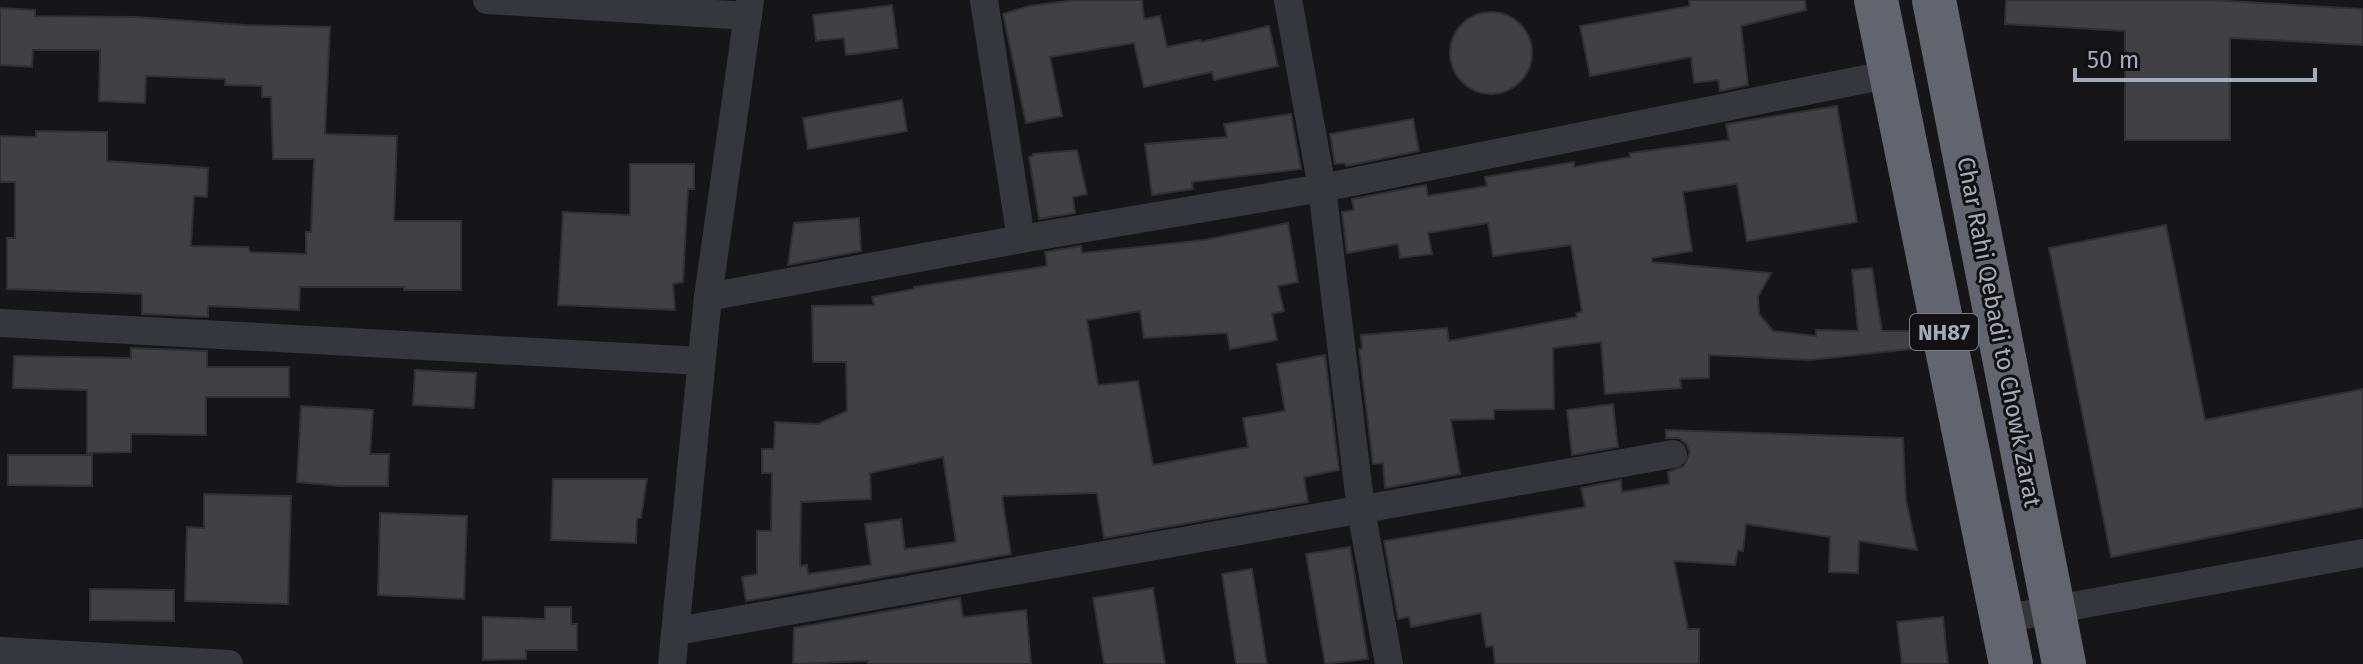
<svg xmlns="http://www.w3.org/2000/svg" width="2363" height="664" font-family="'Fira Sans',sans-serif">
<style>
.building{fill:#404045;stroke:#302f34;stroke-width:2;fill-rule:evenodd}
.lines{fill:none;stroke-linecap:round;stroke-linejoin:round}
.street{stroke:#36373d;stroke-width:28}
.highway{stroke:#62646e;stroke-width:44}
.labels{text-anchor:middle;stroke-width:6;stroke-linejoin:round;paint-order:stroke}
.shield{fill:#111013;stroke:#797c87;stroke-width:2}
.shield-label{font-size:22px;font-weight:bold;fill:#a6abb9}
.street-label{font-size:24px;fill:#a6abb9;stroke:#111013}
</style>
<rect width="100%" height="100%" fill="#161518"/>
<!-- building -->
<g class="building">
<path d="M 1075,0 L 1142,0 L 1144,19 L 1160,16 L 1167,47 L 1200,40 L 1201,42 L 1269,26 L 1278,66 L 1214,80 L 1212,72 L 1144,87 L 1134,43 L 1050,57 L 1062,116 L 1026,123 L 1003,14 L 1029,6 Z"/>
<path d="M 1689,0 L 1805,0 L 1806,10 L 1741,26 L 1748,85 L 1720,91 L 1718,80 L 1694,83 L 1691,57 L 1590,76 L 1580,26 L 1690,6 Z"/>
<path d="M 2006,0 L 2211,0 L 2363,9 L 2363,45 L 2230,38 L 2230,140 L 2125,140 L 2125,31 L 2005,24 Z"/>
<path d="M 892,5 L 898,48 L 846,55 L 844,38 L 816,41 L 813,15 Z"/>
<path d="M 0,8 L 35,10 L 35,16 L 137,17 L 245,25 L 330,27 L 325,134 L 397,136 L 394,221 L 461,221 L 461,290 L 404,290 L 404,287 L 300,287 L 299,310 L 208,306 L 208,317 L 142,314 L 142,294 L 7,289 L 7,238 L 15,238 L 15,182 L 0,182 L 0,136 L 36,137 L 36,131 L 107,132 L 107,161 L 208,168 L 207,197 L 194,196 L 191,246 L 248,247 L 250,252 L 306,254 L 306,232 L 311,232 L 314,159 L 273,159 L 271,97 L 262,97 L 262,86 L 225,85 L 225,79 L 146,76 L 145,103 L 99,101 L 100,50 L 33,50 L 32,67 L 0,65 Z"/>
<circle cx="1491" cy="53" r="41"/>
<path d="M 902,100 L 907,131 L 808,149 L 803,118 Z"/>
<path d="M 1837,106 L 1857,222 L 1747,241 L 1737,184 L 1683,192 L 1692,251 L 1652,258 L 1652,262 L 1771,273 L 1758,297 L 1759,314 L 1773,331 L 1816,336 L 1816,330 L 1858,331 L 1852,270 L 1872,268 L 1882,331 L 1918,331 L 1920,348 L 1810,360 L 1709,355 L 1709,378 L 1680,379 L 1681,388 L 1605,394 L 1601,342 L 1553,348 L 1554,409 L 1494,410 L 1494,419 L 1451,420 L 1460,474 L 1385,488 L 1383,463 L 1373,464 L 1359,349 L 1362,349 L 1361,335 L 1447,328 L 1449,341 L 1577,317 L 1576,313 L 1582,312 L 1571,245 L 1493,256 L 1488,223 L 1428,233 L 1432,254 L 1400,258 L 1398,244 L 1347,253 L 1342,212 L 1354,210 L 1352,199 L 1426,185 L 1428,196 L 1487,186 L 1485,177 L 1574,162 L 1574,167 L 1630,157 L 1630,153 L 1729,140 L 1726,124 Z"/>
<path d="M 1291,114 L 1301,169 L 1192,182 L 1193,189 L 1152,195 L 1145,144 L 1227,137 L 1224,124 Z"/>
<path d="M 1413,119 L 1419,151 L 1346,166 L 1345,163 L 1335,164 L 1330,134 Z"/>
<path d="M 1077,150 L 1087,194 L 1073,197 L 1075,213 L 1039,219 L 1029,157 L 1033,156 L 1033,154 Z"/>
<path d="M 630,164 L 694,164 L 694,189 L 688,189 L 683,282 L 673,284 L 675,310 L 558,305 L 563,212 L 630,215 Z"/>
<path d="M 859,218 L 861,251 L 788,265 L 794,223 Z"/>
<path d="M 1288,223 L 1298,282 L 1278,286 L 1284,311 L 1272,314 L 1277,340 L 1230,349 L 1227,333 L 1144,338 L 1140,311 L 1087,320 L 1098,385 L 1138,381 L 1153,465 L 1248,447 L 1243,418 L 1285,411 L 1277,364 L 1325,355 L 1339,470 L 1304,477 L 1308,502 L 1104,538 L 1097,493 L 1002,496 L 1011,554 L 746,601 L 742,577 L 757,574 L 757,531 L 771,531 L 772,473 L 762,473 L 762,449 L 774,449 L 775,422 L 818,424 L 847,411 L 846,362 L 813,362 L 812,306 L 874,305 L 872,297 L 914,289 L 914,287 L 1047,266 L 1045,252 L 1081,246 L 1082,253 L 1204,240 ZM 943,457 L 956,542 L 905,549 L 901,519 L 865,524 L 871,565 L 808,574 L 807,565 L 800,566 L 801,502 L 871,499 L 870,473 Z"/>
<path d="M 2166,225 L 2205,420 L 2363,389 L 2363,507 L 2111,557 L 2049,248 Z"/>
<path d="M 131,348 L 207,351 L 207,367 L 289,367 L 289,397 L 206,397 L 206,435 L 131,434 L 131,452 L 87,453 L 87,390 L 13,388 L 14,356 L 131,358 Z"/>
<path d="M 415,370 L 476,373 L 474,408 L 413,405 Z"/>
<path d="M 1613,404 L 1618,447 L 1572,455 L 1567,410 Z"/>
<path d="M 301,406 L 373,410 L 370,454 L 389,454 L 388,486 L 340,486 L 297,482 Z"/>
<path d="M 1666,430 L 1903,438 L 1906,500 L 1917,550 L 1859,541 L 1858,573 L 1829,572 L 1830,537 L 1746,524 L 1743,551 L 1738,550 L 1735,565 L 1674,561 L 1688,629 L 1699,629 L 1699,664 L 1495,664 L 1493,646 L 1486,647 L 1481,613 L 1411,627 L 1409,617 L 1398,619 L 1384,541 L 1585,507 L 1581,488 L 1621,480 L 1622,492 L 1669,484 L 1668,472 L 1684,466 L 1690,452 L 1686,444 L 1679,438 L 1666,438 Z"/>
<path d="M 8,455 L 92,455 L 92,486 L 8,485 Z"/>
<path d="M 553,479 L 647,479 L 641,518 L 637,518 L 636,543 L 551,540 Z"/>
<path d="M 204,494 L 291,496 L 288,604 L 185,601 L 187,527 L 204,528 Z"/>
<path d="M 380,513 L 467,516 L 464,599 L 378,595 Z"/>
<path d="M 1350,547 L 1368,659 L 1325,664 L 1306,554 Z"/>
<path d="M 1252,569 L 1267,664 L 1236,664 L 1222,574 Z"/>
<path d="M 1153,588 L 1165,664 L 1104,664 L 1093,598 Z"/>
<path d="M 90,589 L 174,590 L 174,621 L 90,620 Z"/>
<path d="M 960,598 L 963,617 L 1026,610 L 1031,664 L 868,664 L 868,661 L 793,664 L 794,628 Z"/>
<path d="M 545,607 L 571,607 L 571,624 L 577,624 L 577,650 L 526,650 L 526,659 L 483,660 L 483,617 L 545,619 Z"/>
<path d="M 1943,617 L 1948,664 L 1902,664 L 1897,622 Z"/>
</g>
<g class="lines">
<!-- street -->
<g class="street">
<path d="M 487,0 L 748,16"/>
<path d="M 984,0 L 1021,239"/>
<path d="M 1288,0 L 1322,188 L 1361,510 L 1389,664"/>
<path d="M 708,297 L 1021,239 L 1322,188 L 1891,74"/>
<path d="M 0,323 L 701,361"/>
<path d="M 2002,619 L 2363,553"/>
<path d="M 677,631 L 1673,454"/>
<path d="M 0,651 L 229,664"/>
<path d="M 672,664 L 708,297 L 750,0"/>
</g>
<!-- highway -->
<g class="highway">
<path d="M 1876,0 L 2011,664"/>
<path d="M 1934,0 L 2064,664"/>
</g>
</g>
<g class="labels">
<!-- shield labels -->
<rect class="shield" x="1910" y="314" width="68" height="36" rx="6"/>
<g class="shield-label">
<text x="1944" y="340">NH87</text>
</g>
<!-- street labels -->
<g class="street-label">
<text transform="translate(1999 332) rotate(79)" y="8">Char Rahi Qebadi to Chowk Zarat</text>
</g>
</g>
<!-- scale -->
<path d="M2075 68v12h240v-12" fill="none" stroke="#a6abb9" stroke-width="4"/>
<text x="2087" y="68" font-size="24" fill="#a6abb9" stroke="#111013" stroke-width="6" paint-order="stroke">50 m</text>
</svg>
